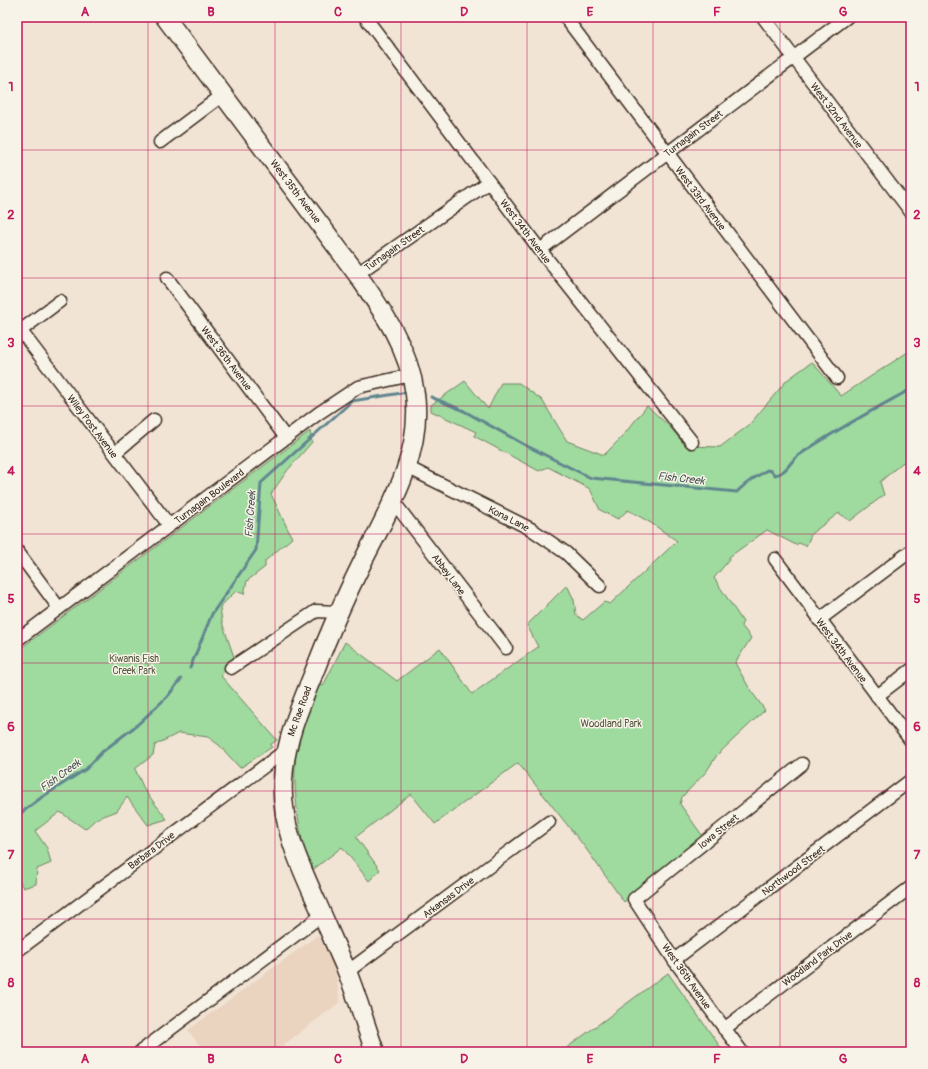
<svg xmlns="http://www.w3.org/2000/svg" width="928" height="1069" font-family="Pangolin,sans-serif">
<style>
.built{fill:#ead3bf}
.green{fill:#9fda9f;stroke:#6d825e}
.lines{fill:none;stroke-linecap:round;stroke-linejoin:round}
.stream{stroke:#61868f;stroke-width:3}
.street-casing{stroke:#3b2a1e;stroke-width:15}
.secondary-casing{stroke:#3b2a1e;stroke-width:21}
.street{stroke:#f7f3e8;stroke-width:12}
.secondary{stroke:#f7f3e8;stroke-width:18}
.grid{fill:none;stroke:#c2185b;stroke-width:1;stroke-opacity:0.55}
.labels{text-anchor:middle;stroke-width:3;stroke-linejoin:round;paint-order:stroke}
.street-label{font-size:10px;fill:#3b2a1e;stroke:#f7f3e8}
.park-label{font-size:10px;fill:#54563e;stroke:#f7f3e8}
.water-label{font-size:11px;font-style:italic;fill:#4e5856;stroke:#f7f3e8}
.neatline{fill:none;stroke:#c2185b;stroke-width:1.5}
.grid-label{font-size:13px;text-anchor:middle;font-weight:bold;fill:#c2185b}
</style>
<rect width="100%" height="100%" fill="#f1e4d5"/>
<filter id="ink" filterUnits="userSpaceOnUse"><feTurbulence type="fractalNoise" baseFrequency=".025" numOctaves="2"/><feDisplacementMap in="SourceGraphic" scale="8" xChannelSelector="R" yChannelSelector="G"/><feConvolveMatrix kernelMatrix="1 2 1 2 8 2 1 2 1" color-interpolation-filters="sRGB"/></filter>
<g filter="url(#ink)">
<!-- built -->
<path class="built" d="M 318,935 L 335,968 L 340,1002 L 274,1052 L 204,1052 L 188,1030 Z"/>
<!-- green -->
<g class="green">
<path d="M 911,350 L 911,472 L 903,462 L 880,482 L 884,495 L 850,521 L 839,513 L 812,533 L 806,546 L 799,543 L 796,545 L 767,530 L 729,557 L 729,560 L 714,578 L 743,622 L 741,625 L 751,638 L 735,663 L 751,691 L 765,710 L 717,755 L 706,772 L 682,797 L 680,804 L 704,838 L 624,902 L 584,846 L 518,763 L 435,824 L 411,794 L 356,837 L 380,870 L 369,881 L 342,847 L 310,872 C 298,829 290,780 298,736 C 301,718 311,700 317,684 L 323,686 L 345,642 L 397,681 L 440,648 L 472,694 L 538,647 L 527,625 L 567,585 L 574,600 L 576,615 L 583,620 L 604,602 L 610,604 L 677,541 L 651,523 L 628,510 L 618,519 L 600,510 L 590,489 L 548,467 L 539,471 L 474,436 L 476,432 L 431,411 L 431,405 L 465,381 L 488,409 L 501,383 L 519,383 L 542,400 L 567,441 L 604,455 L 621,438 L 647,406 L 669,426 L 686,446 L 720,447 L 749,425 L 787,380 L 812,362 L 841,396 Z"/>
<path d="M 310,431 L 312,442 L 287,471 L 271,494 L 292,538 L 265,561 L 265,567 L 247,581 L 244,594 L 236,591 L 220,607 L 222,622 L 234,657 L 221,676 L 277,740 L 270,745 L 272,747 L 240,768 L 219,745 L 208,737 L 179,733 L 155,745 L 153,755 L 135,769 L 145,791 L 167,819 L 148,825 L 127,797 L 117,811 L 96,819 L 85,829 L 60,812 L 35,831 L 47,848 L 51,863 L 37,869 L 36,884 L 23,888 L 17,876 L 17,651 Z"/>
<path d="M 668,973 L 721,1048 L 717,1052 L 561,1052 Z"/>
</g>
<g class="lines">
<!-- stream -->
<g class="stream">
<path d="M 431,397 L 464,411 L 525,445 L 591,478 L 737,492 C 746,482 756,477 767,470 L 771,471 L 775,475 C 788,472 789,462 799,455 C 835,430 873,410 911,389"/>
<path d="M 190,668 L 212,614 L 256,550 L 261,483 L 352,401 L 408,392"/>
<path d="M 17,816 L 42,797 L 86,769 L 102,752 L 137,725 L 167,697 L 181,679"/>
</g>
<!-- street casing -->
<g class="street-casing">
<g id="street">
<path d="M 365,17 L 540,250 L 692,442"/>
<path d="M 565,17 L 837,378"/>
<path d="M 763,17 L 911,212"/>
<path d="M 160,142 L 224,94"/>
<path d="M 540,250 L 847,17"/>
<path d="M 357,274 L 489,182"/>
<path d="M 167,278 L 286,438"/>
<path d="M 17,326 L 169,525"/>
<path d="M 20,331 L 60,301"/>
<path d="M 115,453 L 154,420"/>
<path d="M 407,467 L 531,529 L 566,553 L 600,586"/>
<path d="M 393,501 L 506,648"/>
<path d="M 17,551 L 59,608"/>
<path d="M 775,559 L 911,741"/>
<path d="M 819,620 L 911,551"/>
<path d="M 17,640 L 319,413 L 358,387 L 411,375"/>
<path d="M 231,668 L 316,611 L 338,612"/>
<path d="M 877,696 L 911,670"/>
<path d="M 17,951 L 286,750"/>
<path d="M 674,960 L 911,780"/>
<path d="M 347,972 L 549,822"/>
<path d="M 724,1029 L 911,887"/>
<path d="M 140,1052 L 322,915"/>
<path d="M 742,1052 L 674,960 L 634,899 L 802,764"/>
</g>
</g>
<!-- secondary casing -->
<g class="secondary-casing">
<path id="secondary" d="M 165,17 L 357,274 C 382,310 409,348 415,394 C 423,453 390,508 364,559 C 345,597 328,635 313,675 C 299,709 285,742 283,779 C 280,824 299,863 317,903 C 327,925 336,947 346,969 C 357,996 365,1024 375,1052"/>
</g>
<!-- street -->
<use href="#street" class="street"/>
<!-- secondary -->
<use href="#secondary" class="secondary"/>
</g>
</g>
<!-- grid -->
<path class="grid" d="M 148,17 L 148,1052M 275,17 L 275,1052M 401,17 L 401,1052M 527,17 L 527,1052M 653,17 L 653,1052M 780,17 L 780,1052M 17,150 L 911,150M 17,278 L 911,278M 17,406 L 911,406M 17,534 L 911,534M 17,663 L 911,663M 17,791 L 911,791M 17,919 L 911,919"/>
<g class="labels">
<!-- street labels -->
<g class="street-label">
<text transform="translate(837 115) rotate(53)" y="4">West 32nd Avenue</text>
<text transform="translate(693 133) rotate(-37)" y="4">Turnagain Street</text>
<text transform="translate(296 191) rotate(53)" y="4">West 35th Avenue</text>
<text transform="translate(701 198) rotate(53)" y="4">West 33rd Avenue</text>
<text transform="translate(526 231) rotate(53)" y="4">West 34th Avenue</text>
<text transform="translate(394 248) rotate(-35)" y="4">Turnagain Street</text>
<text transform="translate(227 358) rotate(53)" y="4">West 36th Avenue</text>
<text transform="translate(93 426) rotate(53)" y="4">Wiley Post Avenue</text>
<text transform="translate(209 496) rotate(-37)" y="4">Turnagain Boulevard</text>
<text transform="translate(509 518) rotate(27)" y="4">Kona Lane</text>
<text transform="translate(449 574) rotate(53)" y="4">Abbey Lane</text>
<text transform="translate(842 650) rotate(53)" y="4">West 34th Avenue</text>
<text transform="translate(299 711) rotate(-70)" y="4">Mc Rae Road</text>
<text transform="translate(718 831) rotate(-39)" y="4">Iowa Street</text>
<text transform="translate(151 850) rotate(-37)" y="4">Barbara Drive</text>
<text transform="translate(793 870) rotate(-37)" y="4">Northwood Street</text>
<text transform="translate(448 897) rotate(-37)" y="4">Arkansas Drive</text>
<text transform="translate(817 958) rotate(-37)" y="4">Woodland Park Drive</text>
<text transform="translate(687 976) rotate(55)" y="4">West 36th Avenue</text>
</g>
<!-- park labels -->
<g class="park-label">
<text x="134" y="662">Kiwanis Fish<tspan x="134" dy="12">Creek Park</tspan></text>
<text x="611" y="727">Woodland Park</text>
</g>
<!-- water labels -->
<g class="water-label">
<text transform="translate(681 478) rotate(6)" y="4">Fish Creek</text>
<text transform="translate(250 514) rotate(-86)" y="4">Fish Creek</text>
<text transform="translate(60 775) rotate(-36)" y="4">Fish Creek</text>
</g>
</g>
<!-- margin -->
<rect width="928" height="1069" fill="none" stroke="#f7f3e8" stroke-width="44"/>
<rect x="22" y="22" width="884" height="1025" class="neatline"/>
<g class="grid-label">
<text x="85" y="16">A</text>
<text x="211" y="16">B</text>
<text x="338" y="16">C</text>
<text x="464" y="16">D</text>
<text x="590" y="16">E</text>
<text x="717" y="16">F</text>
<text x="843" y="16">G</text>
<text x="11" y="91">1</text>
<text x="917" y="91">1</text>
<text x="11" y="219">2</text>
<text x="917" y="219">2</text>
<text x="11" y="347">3</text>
<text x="917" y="347">3</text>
<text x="11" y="475">4</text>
<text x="917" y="475">4</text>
<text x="11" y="603">5</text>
<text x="917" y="603">5</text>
<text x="11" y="731">6</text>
<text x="917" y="731">6</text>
<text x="11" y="859">7</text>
<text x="917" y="859">7</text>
<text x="11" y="987">8</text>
<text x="917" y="987">8</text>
<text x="85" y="1063">A</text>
<text x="211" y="1063">B</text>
<text x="338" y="1063">C</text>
<text x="464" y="1063">D</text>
<text x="590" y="1063">E</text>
<text x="717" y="1063">F</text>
<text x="843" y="1063">G</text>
</g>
</svg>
